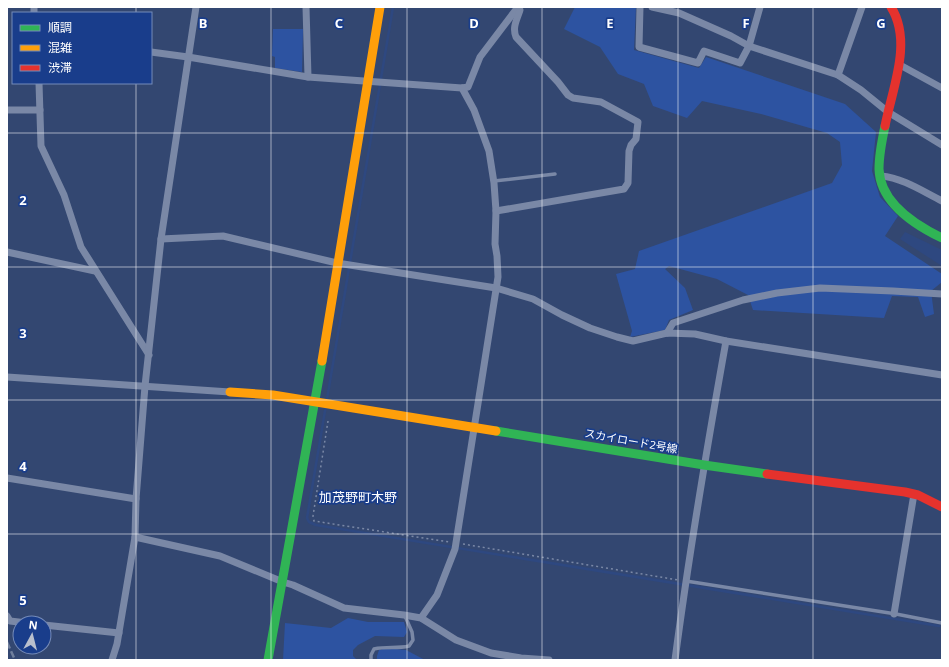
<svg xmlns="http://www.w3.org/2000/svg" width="949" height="667" font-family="'Noto Sans','Noto Sans JP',sans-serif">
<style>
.green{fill:#2d53a1}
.water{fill:#2e4880}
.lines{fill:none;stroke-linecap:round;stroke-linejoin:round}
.stream{stroke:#2e4880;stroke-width:2.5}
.path{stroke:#7a88a6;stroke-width:1.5;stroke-dasharray:2 3;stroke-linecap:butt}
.lane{stroke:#7a88a6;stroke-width:3.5}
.street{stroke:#7a88a6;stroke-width:7}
.fast{stroke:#30b455;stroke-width:9}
.slow{stroke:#ff9f0a;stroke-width:9}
.jam{stroke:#e5322d;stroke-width:9}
.rail{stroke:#707f9c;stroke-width:2.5;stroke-dasharray:7 3;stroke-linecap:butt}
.grid{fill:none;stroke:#fff;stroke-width:1;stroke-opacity:0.55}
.labels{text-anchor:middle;stroke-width:3.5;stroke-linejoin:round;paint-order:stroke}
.street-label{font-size:11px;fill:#fff;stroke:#193d8b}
.quarter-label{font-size:13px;fill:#fff;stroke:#193d8b}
.grid-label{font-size:13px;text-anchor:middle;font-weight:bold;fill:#fff;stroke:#193d8b;stroke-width:3.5;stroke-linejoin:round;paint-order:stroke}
</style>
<rect width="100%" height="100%" fill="#334771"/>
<!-- green -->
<g class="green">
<path d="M 575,7 L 636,7 L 634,50 L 699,68 L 706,57 L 845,104 L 876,132 L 872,171 L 880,197 L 898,216 L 885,236 L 942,274 L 942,282 L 931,291 L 934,314 L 925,317 L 918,297 L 892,296 L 884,318 L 753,310 L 748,295 L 717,279 L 669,266 L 665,269 L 685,288 L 693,310 L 669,320 L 665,330 L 630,337 L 632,331 L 616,274 L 635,269 L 639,251 L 832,183 L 842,165 L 840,142 L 827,133 L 761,114 L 702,101 L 687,118 L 653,106 L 644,84 L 618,74 L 600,47 L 564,29 Z"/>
<path d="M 273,29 L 303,29 L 302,72 L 275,68 L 275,57 L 272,56 Z"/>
<path d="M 348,618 L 368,622 L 404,622 L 407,632 L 404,637 L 375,636 L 358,645 L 353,650 L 353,656 L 357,660 L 283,660 L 285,623 L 331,628 Z"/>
<path d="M 386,648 L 406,650 L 425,660 L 377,660 L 377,656 L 379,650 Z"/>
</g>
<!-- water -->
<path class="water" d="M 905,232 L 942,250 L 942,266 L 900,239 Z"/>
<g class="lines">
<!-- stream -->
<path class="stream" d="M 393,7 L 307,518 L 309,522 L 316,525 L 939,626"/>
<!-- path -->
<g class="path">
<path d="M 328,421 L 313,516 L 314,521 L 449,542"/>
<path d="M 463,544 L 678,580"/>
</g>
<!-- lane -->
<g class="lane">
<path d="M 494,181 L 555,174"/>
<path d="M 686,581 L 896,614 L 942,623"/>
<path d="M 371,660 L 371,655 L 374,649 C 387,646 397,649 409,646 L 413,640 L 412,632 L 405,616"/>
</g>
<!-- street -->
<g class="street">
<path d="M 34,7 L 34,13"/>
<path d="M 306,7 L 308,77"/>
<path d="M 640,7 L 639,47 L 698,63 L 704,51 L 740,63 L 749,46 L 760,7"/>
<path d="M 652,7 L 679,13 L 731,36 L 749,46 L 838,75 L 861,90 L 888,112 L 942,145"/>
<path d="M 151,52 L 188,57 L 308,77 L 462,88 L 468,87 L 480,57 L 518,7"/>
<path d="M 900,65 L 942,88"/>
<path d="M 838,75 L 862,7"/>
<path d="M 39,83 L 41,146 L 64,195 L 81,247 L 149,355"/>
<path d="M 7,110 L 40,110"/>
<path d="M 881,176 C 903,178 922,191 942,201"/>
<path d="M 496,211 L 624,189 L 628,183 L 629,151 L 631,145 L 636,139 L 638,122 L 601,102 L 573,98 L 568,95 L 558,82 L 516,37 C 512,27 517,20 520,10 L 519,7"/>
<path d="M 161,239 L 223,236 L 337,263 L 496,288 L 533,299 L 562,315 L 590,328 L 617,337 L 633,341 L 667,333 L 695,334 L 726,341 L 942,375"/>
<path d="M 7,252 L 95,271"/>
<path d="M 667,333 L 673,323 L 743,300 L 777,293 L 820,288 L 893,291 L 942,294"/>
<path d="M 7,377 L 230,392"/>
<path d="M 7,478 L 136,499"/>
<path d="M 135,537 L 220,556 L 283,582 L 293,585 L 344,608 L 404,615 L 421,618 L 456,640 L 491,653 L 521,658 L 549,660"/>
<path d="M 894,614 L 914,494"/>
<path d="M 7,616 L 10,621 L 27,623"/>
<path d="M 421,618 L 437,595 L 455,549 L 498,277 L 497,256 L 495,244 L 496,211 L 494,183 L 489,151 L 474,110 L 462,88"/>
<path d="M 44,625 L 119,633"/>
<path d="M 112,660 L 117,644 L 135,537 L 136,499 L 145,386 L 161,239 L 196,7"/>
<path d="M 675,660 C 689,553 707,447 726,341"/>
</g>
<!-- fast -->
<g class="fast">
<path d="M 885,126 C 882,140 879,155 879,169 C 880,203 915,225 942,238"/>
<path d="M 496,431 L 704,465 L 767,474"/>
<path d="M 268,660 L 322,361"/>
</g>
<!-- slow -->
<g class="slow">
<path d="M 322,361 L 380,7"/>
<path d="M 230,392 L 273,395 L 496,431"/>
</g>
<!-- jam -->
<g class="jam">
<path d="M 885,126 C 892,89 913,42 891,7"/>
<path d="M 767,474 L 905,492 L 918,495 L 942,507"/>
</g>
<!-- rail -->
<path class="rail" d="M 7,642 L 15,660"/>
</g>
<!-- grid -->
<path class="grid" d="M 136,7 L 136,13M 271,7 L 271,660M 407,7 L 407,660M 542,7 L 542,660M 678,7 L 678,660M 813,7 L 813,660M 136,83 L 136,660M 7,133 L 942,133M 7,267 L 942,267M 7,400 L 942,400M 7,534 L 942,534"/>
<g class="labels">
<!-- street labels -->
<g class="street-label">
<text transform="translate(631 441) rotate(10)" y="4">スカイロード2号線</text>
</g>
<!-- quarter labels -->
<g class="quarter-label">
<text x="358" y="502">加茂野町木野</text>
</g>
</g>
<g class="grid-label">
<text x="203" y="28">B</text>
<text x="339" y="28">C</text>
<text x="474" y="28">D</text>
<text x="610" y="28">E</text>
<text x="746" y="28">F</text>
<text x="881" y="28">G</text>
<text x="23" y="205">2</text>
<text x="23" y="338">3</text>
<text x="23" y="471">4</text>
<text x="23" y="605">5</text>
</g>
<!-- border -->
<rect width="949" height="667" fill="none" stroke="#ffffff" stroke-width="16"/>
<!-- legend -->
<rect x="12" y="12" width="140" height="72" fill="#193d8b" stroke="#758bb9"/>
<rect x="20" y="25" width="20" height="6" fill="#30b455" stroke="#758bb9"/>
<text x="48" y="32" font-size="12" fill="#ffffff">順調</text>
<rect x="20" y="45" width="20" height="6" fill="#ff9f0a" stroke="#758bb9"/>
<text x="48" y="52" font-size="12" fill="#ffffff">混雑</text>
<rect x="20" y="65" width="20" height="6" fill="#e5322d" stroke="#758bb9"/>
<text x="48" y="72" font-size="12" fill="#ffffff">渋滞</text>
<!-- north arrow -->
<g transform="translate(32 635) rotate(7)"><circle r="19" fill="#193d8b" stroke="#758bb9"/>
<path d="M0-3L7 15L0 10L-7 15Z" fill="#b8bfcd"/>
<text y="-6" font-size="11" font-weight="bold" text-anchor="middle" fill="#ffffff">N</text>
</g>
</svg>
